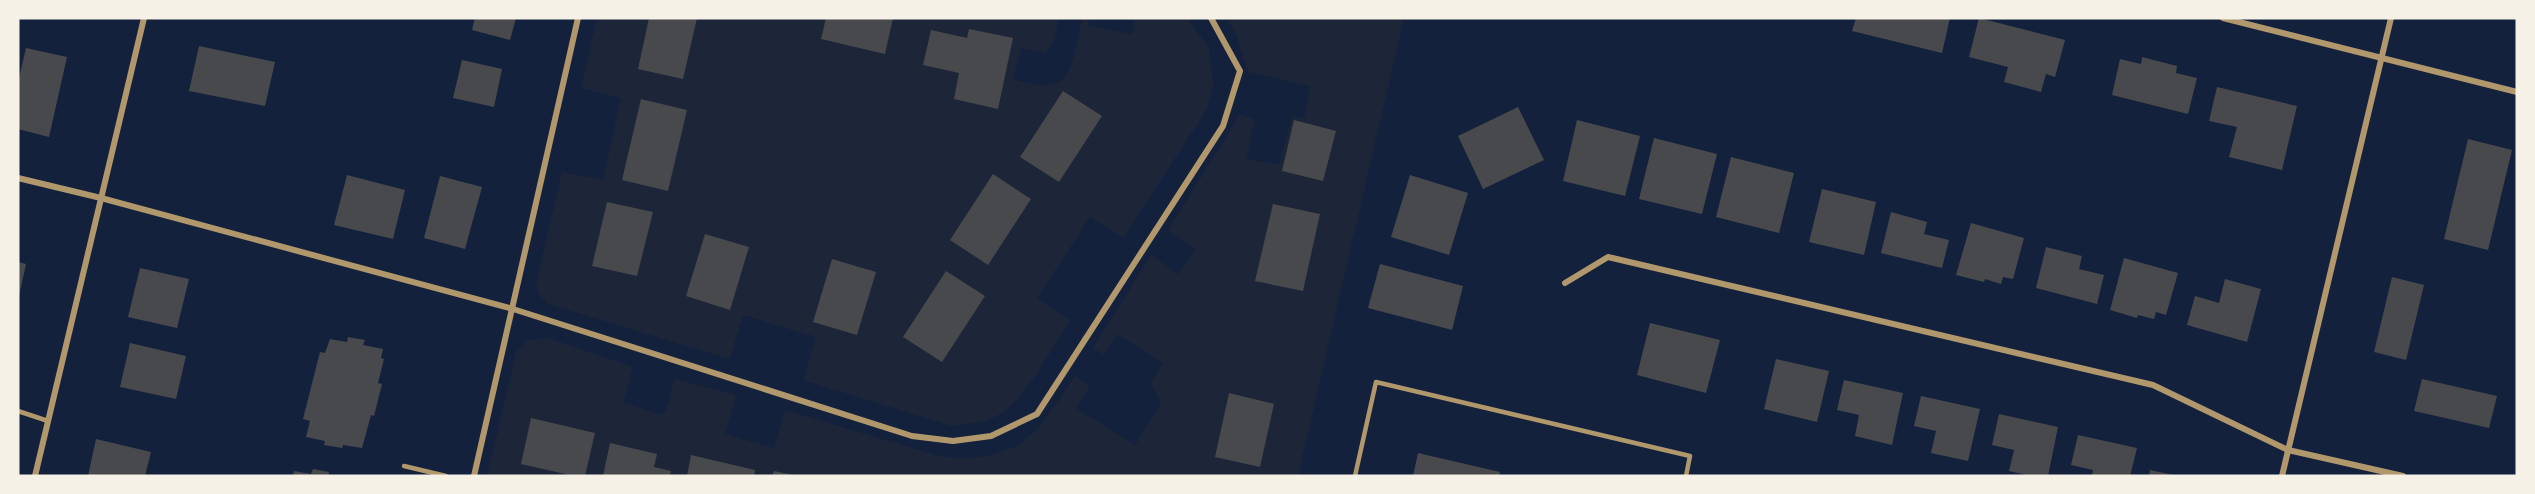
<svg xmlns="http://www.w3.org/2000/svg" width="2535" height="494" font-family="'Work Sans',sans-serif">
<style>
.green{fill:#1d2539}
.building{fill:#48494c}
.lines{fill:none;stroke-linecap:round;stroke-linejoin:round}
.service{stroke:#b1986c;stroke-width:4.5}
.minor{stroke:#b1986c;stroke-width:6}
</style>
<rect width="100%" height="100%" fill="#14213d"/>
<!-- green -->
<g class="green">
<path d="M 597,18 L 1059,18 L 1054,41 L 1045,53 L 1021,48 L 1013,79 C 1075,100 1071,67 1082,18 L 1089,18 L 1088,26 L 1132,34 L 1135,18 L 1187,18 L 1209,48 L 1213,86 L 1207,109 L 1123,238 L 1090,217 L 1037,298 L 1070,320 C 1052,348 1026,399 997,416 C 984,423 967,424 952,426 L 803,380 L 816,337 L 743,315 L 730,359 L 548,304 L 539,294 L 536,284 L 562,172 L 603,180 L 621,98 L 581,88 Z"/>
<path d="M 1226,18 L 1404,18 L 1298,476 L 487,476 L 516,353 L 527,341 L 548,338 L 633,367 L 623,403 L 664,415 L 675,379 L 736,395 L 725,434 L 774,448 L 785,410 L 939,456 L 965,459 L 991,455 L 1018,446 L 1041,425 L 1075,376 L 1090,386 L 1076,408 L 1135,445 L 1161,403 L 1151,383 L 1163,363 L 1117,334 L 1104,355 L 1093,348 L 1151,255 L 1178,274 L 1196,250 L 1168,230 L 1240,115 L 1254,119 L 1247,159 L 1279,165 L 1292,116 L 1304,119 L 1310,86 L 1248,72 L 1236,34 Z"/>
</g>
<!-- building -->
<g class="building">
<path d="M 475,18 L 516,18 L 510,40 L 472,30 Z"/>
<path d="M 649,18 L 697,18 L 683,79 L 638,69 Z"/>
<path d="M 826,18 L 893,18 L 885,54 L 821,39 Z"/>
<path d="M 1856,18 L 1950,18 L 1942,53 L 1852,31 Z"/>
<path d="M 1979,18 L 2065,40 L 2055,77 L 2046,74 L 2041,92 L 2004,82 L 2008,67 L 1969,57 Z"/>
<path d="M 969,29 L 1013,38 L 998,109 L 954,99 L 959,73 L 923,65 L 931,30 L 967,38 Z"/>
<path d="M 199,46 L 275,62 L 265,106 L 189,91 Z"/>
<path d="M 26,48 L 67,57 L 49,137 L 18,129 L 18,82 Z"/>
<path d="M 2142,57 L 2177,66 L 2176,73 L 2197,78 L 2188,114 L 2112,95 L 2120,59 L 2141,64 Z"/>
<path d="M 462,60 L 502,69 L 494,107 L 453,98 Z"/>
<path d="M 2217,87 L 2297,106 L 2282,170 L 2229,157 L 2237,127 L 2209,121 Z"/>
<path d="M 1063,91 L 1102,116 L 1059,182 L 1020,157 Z"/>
<path d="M 641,99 L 687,110 L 668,191 L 622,180 Z"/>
<path d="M 1518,107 L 1544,160 L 1483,189 L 1458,136 Z"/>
<path d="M 1294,120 L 1336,131 L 1323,181 L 1282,171 Z"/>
<path d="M 1577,120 L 1640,136 L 1625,196 L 1563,181 Z"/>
<path d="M 1654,138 L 1717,154 L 1702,214 L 1639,199 Z"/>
<path d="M 2468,139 L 2512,150 L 2488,250 L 2444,239 Z"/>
<path d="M 1731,157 L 1794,173 L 1779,233 L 1716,217 Z"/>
<path d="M 993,174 L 1031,199 L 988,265 L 950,240 Z"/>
<path d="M 347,175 L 405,190 L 393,239 L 334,225 Z"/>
<path d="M 1410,175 L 1468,193 L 1449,255 L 1391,237 Z"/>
<path d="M 440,176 L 482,187 L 465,249 L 424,238 Z"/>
<path d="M 1822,189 L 1876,202 L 1864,255 L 1809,242 Z"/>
<path d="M 607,202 L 653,212 L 637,276 L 592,266 Z"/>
<path d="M 1273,204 L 1320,214 L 1303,291 L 1255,281 Z"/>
<path d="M 1891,212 L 1927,222 L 1924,234 L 1949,240 L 1942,268 L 1881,253 Z"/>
<path d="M 1971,223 L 2024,238 L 2013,279 L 2003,277 L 2001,284 L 1985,279 L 1984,282 L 1956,275 Z"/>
<path d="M 705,234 L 749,247 L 730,310 L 686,296 Z"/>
<path d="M 2046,247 L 2082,256 L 2079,269 L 2104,275 L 2097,304 L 2036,288 Z"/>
<path d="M 2124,258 L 2178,273 L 2166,315 L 2156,312 L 2154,319 L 2138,315 L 2137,318 L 2110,310 Z"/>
<path d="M 832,259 L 876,272 L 857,335 L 813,322 Z"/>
<path d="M 18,262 L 26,264 L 19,296 L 18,295 Z"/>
<path d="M 1380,264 L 1463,286 L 1452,330 L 1368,308 Z"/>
<path d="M 140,268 L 189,279 L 177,328 L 128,317 Z"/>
<path d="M 946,271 L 985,296 L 942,362 L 903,337 Z"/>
<path d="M 2392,277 L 2424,285 L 2406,360 L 2374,352 Z"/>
<path d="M 2225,279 L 2261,289 L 2247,342 L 2187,325 L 2195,296 L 2219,303 Z"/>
<path d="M 1650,323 L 1720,340 L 1706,393 L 1637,375 Z"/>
<path d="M 348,337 L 365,340 L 363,345 L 383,349 L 381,358 L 384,359 L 378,383 L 382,384 L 374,416 L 371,415 L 362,448 L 343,445 L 342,448 L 324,445 L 325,441 L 306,437 L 310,421 L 303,419 L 320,352 L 325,353 L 330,339 L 347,342 Z"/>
<path d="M 130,343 L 186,356 L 176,399 L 120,387 Z"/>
<path d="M 1776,359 L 1829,371 L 1817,422 L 1764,409 Z"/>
<path d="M 2422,379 L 2497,396 L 2489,428 L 2414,411 Z"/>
<path d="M 1844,380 L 1903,393 L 1892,445 L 1855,436 L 1859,415 L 1837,410 Z"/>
<path d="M 1229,393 L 1274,404 L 1260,467 L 1215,457 Z"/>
<path d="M 1921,396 L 1980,409 L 1968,461 L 1931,453 L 1936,431 L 1914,426 Z"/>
<path d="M 1999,414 L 2058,427 L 2048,476 L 2031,476 L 2009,471 L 2014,450 L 1992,445 Z"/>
<path d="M 531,418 L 595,433 L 585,476 L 574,476 L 521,464 Z"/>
<path d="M 2078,435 L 2137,448 L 2130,476 L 2092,476 L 2093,470 L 2071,465 Z"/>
<path d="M 96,439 L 151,452 L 145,476 L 88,476 Z"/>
<path d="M 610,443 L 657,454 L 654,467 L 671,471 L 670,476 L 603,476 Z"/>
<path d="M 1418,453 L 1500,472 L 1499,476 L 1413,476 Z"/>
<path d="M 691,455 L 755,470 L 754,476 L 687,476 Z"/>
<path d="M 313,469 L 329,472 L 328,476 L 293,476 L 294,471 L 311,474 Z"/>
<path d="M 2150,470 L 2173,475 L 2173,476 L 2149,476 Z"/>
<path d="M 774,471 L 793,475 L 793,476 L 772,476 Z"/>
</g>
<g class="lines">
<!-- service -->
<g class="service">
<path d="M 18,411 L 48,421"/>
<path d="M 404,466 L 446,476"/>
<path d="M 1355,476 L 1376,382 L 1690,456 L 1686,476"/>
</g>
<!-- minor -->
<g class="minor">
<path d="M 2223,18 L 2517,92"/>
<path d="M 18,178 L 101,198 L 513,309 L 912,436 L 953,441 L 991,436 L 1037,414 L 1223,126 L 1240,71 L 1211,18"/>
<path d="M 1565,283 L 1608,257 L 2153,385 L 2288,450 L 2403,476"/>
<path d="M 35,476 L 144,18"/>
<path d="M 474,476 L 578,18"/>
<path d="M 2282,476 L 2391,18"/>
</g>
</g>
<!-- border -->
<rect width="2535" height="494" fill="none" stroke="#f6f1e7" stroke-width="39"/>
</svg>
